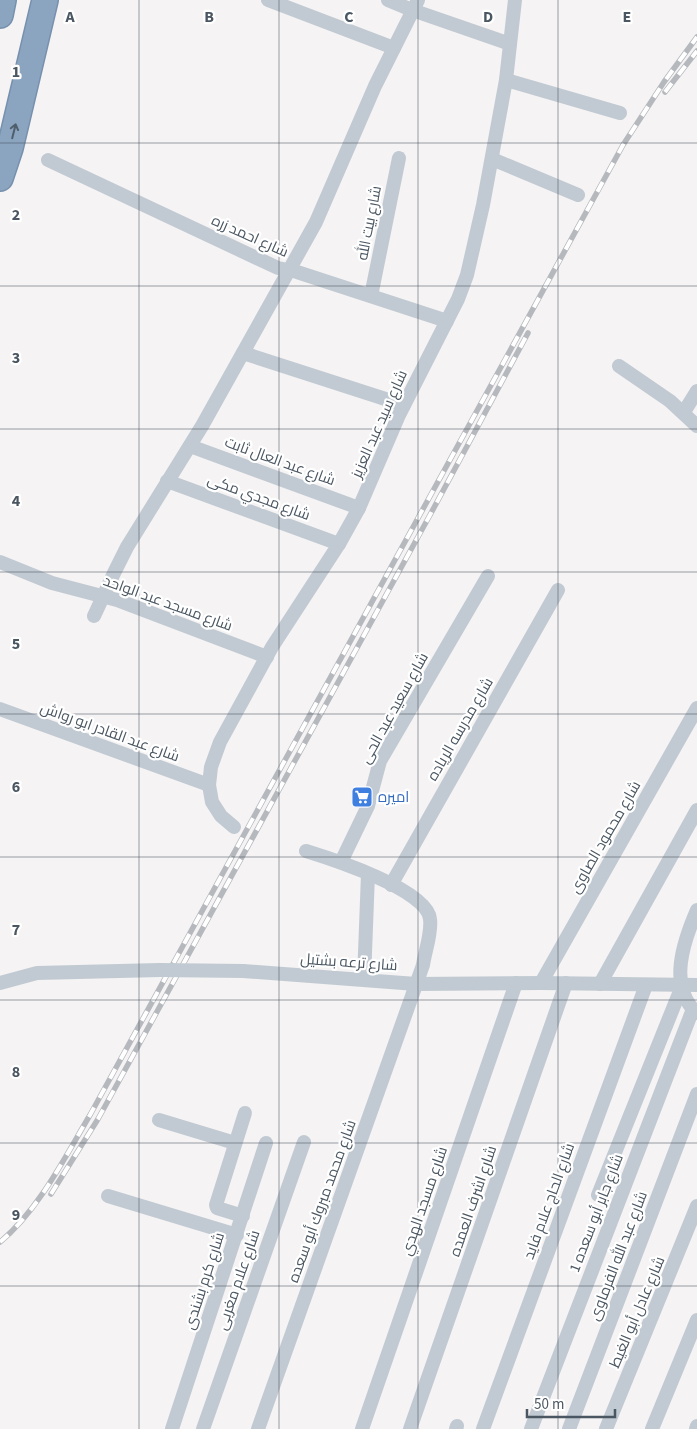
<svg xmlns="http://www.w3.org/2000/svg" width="697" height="1429" font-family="'Source Sans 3',Cairo,sans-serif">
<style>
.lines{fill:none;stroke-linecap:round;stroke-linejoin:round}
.motorway-casing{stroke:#7690ad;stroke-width:28}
.minor{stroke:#c1cad2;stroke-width:14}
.motorway{stroke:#8ba5c1;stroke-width:25}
.rail-casing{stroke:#b5b8bd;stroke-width:5.5}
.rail{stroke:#fff;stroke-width:4;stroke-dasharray:11;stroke-linecap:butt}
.minor-bridge{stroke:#c1cad2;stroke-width:14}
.oneway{stroke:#505e6b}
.grid{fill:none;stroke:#4a5661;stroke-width:1;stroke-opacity:0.55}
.labels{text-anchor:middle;stroke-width:4.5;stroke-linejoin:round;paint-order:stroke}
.street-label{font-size:15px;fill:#4a5661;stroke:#fff}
.shop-label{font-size:15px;fill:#366cbe;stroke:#fff;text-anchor:start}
.grid-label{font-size:16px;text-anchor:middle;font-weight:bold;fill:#4a5661;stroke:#fff;stroke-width:4.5;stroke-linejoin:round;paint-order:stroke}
</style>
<rect width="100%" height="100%" fill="#f5f3f3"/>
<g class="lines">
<!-- motorway casing -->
<g class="motorway-casing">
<g id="motorway">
<path d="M 0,15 L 3,0"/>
<path d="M 0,178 L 10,148 L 45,0"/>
</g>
</g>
<!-- minor -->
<g class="minor">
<path d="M 268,0 L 394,48"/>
<path d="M 388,0 L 412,10 L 510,44"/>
<path d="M 506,80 L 620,113"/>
<path d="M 492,159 L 578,195"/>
<path d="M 48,160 L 278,268 L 297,272 L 447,321"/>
<path d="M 371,296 L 399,158"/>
<path d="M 243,353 L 404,405"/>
<path d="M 619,366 L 670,401 L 697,426"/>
<path d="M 684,412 L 697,391"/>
<path d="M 190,446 L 359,508"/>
<path d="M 167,481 L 339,544"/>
<path d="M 0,562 L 52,583 L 117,600 L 267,657"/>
<path d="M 94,616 L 114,573 L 127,547 L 202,426 L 316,222 L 375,86 L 418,0"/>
<path d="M 0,709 L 209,785"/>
<path d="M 234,827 L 221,816 L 212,802 L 209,785 L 211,767 L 220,742 L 272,647 L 339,544 L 359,508 L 399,415 L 458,299 L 467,275 L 483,205 L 506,80 L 515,0"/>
<path d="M 341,862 L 368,806 L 380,761 L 488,576"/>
<path d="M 391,885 L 558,590"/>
<path d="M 697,910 C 684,940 667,987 697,1013"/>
<path d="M 243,971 L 416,984 L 541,983 L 697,985"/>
<path d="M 364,979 L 368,874"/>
<path d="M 0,983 L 37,973 L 160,970"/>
<path d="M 541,983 L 697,708"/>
<path d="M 600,984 L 697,810"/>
<path d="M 159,1120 L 235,1143"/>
<path d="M 598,1195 L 682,986"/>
<path d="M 108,1196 L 237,1235"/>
<path d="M 243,1216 L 217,1208 L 216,1205 L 245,1113"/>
<path d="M 172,1429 L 266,1143"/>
<path d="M 203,1429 L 304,1142"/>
<path d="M 258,1429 L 423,965 C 425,951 432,933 430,919 C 428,890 332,859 306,851"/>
<path d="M 362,1429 L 516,983"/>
<path d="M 410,1429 L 566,983"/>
<path d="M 456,1429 L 457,1426"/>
<path d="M 483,1429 L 646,985"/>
<path d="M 531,1429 L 693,1009"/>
<path d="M 569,1429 L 697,1094"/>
<path d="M 606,1429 L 697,1206"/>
<path d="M 652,1429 L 697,1320"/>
<path d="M 696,1429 L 697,1426"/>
</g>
<!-- motorway -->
<use href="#motorway" class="motorway"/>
<!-- rail casing -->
<g class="rail-casing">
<g id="rail">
<path d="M 665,92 L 697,51"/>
<path d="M 51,1194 L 98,1119 L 430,515 L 528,333"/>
<path d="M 0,1242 C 38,1211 65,1157 90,1115 L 623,145 L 664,82 L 697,37"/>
</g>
</g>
<!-- rail -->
<use href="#rail" class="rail"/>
<!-- minor-bridge -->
<path class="minor-bridge" d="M 160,970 L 243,971"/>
</g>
<!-- one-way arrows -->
<defs><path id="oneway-shaft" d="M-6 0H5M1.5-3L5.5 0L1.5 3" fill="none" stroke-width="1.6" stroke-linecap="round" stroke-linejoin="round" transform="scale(1.25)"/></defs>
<use class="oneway" href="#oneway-shaft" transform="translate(14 131) rotate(-76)"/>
<!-- grid -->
<path class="grid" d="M 139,0 L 139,1429M 279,0 L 279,1429M 418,0 L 418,1429M 558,0 L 558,1429M 0,143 L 697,143M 0,286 L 697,286M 0,429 L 697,429M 0,572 L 697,572M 0,714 L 697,714M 0,857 L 697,857M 0,1000 L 697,1000M 0,1143 L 697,1143M 0,1286 L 697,1286"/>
<!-- icons -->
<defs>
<g id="supermarket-square" transform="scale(1.125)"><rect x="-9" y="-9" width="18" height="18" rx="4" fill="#3f7fe0" stroke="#fff"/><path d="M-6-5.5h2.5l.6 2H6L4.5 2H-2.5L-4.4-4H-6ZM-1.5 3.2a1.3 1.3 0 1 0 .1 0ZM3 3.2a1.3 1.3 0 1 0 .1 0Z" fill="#fff"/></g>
</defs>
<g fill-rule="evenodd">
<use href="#supermarket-square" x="362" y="797"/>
</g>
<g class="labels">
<!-- street labels -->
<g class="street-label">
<text transform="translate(369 223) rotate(-79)" y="5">شارع بيت الله</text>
<text transform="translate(250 236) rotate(24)" y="5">شارع احمد زره</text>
<text transform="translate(379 424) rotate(-66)" y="5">شارع سيد عبد العزيز</text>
<text transform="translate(280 461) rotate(20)" y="5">شارع عبد العال ثابت</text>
<text transform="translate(259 497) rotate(20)" y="5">شارع مجدي مكى</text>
<text transform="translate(168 603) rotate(20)" y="5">شارع مسجد عبد الواحد</text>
<text transform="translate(394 708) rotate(-61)" y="5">شارع سعيد عبد الحى</text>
<text transform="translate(460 729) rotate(-60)" y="5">شارع مدرسه الرياده</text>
<text transform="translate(110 732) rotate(20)" y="5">شارع عبد القادر ابو رواش</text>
<text transform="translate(605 837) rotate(-60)" y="5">شارع محمود الصاوى</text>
<text transform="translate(349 962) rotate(4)" y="5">شارع ترعه بشتيل</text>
<text transform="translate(322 1201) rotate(-70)" y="5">شارع محمد مبروك أبو سعده</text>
<text transform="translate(424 1201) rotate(-71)" y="5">شارع مسجد الهدي</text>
<text transform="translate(473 1201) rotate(-71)" y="5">شارع اشرف العمده</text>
<text transform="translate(549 1201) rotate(-70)" y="5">شارع الحاج علام فايد</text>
<text transform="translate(596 1213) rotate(-69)" y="5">شارع جابر أبو سعده 1</text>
<text transform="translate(618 1256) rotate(-69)" y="5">شارع عبد الله الفرماوى</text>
<text transform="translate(238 1280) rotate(-71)" y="5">شارع علام مغربى</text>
<text transform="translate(204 1281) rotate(-72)" y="5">شارع كرم بشندى</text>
<text transform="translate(637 1312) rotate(-67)" y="5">شارع عادل أبو الغيط</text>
</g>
<!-- shop labels -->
<g class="shop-label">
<text x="378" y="802">اميره</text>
</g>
</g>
<g class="grid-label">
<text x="70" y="22">A</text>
<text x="209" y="22">B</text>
<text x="349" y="22">C</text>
<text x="488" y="22">D</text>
<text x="627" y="22">E</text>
<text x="16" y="77">1</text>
<text x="16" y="220">2</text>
<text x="16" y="363">3</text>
<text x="16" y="506">4</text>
<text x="16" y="649">5</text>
<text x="16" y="792">6</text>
<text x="16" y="935">7</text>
<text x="16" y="1077">8</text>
<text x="16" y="1220">9</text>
</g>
<!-- scale -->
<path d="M527 1409v8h88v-8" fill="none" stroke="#4a5661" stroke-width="2.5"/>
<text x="534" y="1409" font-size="15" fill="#4a5661" stroke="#ffffff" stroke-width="4" paint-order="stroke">50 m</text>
</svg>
